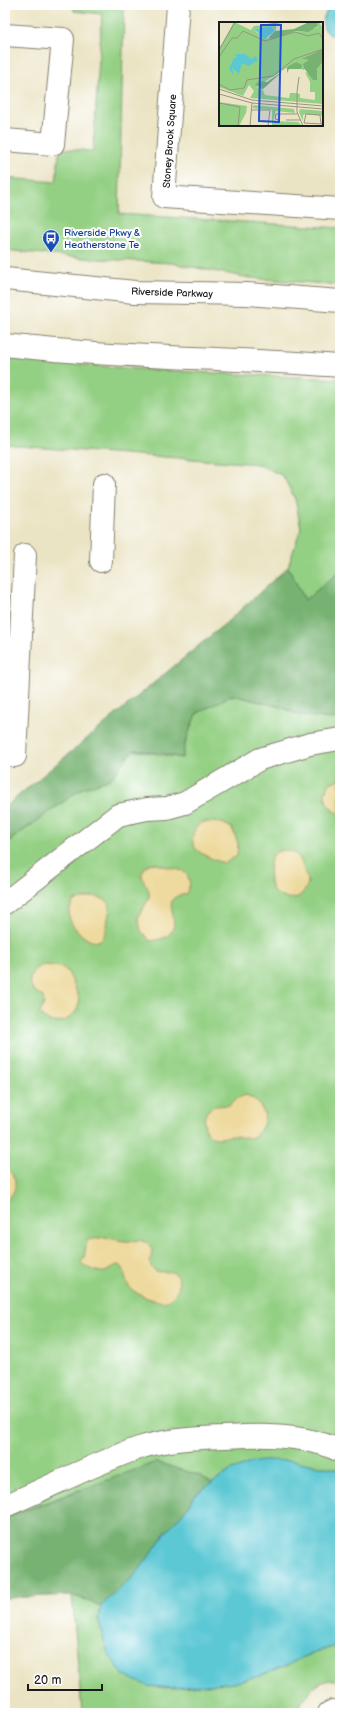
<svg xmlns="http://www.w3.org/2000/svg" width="345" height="1718" font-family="'Balsamiq Sans',sans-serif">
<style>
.green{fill:#94d084;stroke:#587650}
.forest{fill:#77b272;stroke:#4a6747}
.sand{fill:#eeda9e;stroke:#857b5d}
.water{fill:#5cc8d4;stroke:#3c7278}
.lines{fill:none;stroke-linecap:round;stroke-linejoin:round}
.minor-casing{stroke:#848070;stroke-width:24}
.major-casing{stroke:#848070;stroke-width:24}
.minor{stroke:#fff;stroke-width:22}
.major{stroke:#fff;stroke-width:22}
.labels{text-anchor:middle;stroke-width:4;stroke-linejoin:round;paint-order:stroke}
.street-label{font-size:10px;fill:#1c1c1c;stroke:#fff}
.transit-label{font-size:10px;fill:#164399;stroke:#fff;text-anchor:start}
.inset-road{fill:none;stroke:#989481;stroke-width:1}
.view{fill:#1d4ed8;fill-opacity:0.15;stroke:#1d4ed8;stroke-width:2}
.inset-edge{fill:none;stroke:#1c1c1c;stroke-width:2}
</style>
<rect width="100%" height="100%" fill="#fff"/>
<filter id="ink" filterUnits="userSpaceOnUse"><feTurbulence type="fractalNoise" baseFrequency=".025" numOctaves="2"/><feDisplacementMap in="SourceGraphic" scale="8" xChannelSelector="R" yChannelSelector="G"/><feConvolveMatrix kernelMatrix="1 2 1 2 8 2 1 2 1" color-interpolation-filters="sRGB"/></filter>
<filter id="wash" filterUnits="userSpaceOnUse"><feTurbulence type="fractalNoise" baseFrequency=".012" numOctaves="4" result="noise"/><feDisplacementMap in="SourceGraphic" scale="16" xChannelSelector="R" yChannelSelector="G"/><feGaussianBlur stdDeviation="0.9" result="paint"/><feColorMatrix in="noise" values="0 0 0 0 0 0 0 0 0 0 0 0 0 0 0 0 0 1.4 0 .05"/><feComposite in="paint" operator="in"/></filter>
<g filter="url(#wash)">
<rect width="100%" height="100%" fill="#ebe4c4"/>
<!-- green -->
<g class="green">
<path d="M 74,5 L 124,5 L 119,214 L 340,228 L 340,285 L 250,278 L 171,263 L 82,258 L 5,250 L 5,178 L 56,182 L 59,153 L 65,149 L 93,151 L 102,14 L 74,11 Z"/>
<path d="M 5,357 L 45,362 L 151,370 L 340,379 L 340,573 L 338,573 L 305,600 L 288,567 L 301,528 L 295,499 L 283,476 L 258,464 L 5,445 Z"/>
<path d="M 232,695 L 281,707 L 299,715 L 332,719 L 340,716 L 340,1470 L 321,1466 L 230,1471 L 213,1484 L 201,1476 L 78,1490 L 5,1518 L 5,844 L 81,789 L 110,779 L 133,750 L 182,758 L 186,740 L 196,714 Z"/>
<path d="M 72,1595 L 101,1606 L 98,1619 L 108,1653 L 148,1686 L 164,1688 L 193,1687 L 284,1667 L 301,1658 L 335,1646 L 340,1647 L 340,1680 C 307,1678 311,1699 290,1713 L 82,1713 Z"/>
</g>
<!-- forest -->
<g class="forest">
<path d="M 288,567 L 305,600 L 338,573 L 340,573 L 340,716 L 332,719 L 299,715 L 281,707 L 232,695 L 196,714 L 186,740 L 182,758 L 161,753 L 133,750 L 110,779 L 81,789 L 5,844 L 5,807 L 227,622 Z"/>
<path d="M 156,1462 L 201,1476 L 213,1484 L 196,1494 L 183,1513 L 165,1533 L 151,1554 L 137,1573 L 101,1606 L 72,1595 L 5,1598 L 5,1518 Z"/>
</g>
<!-- sand -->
<g class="sand">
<path d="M 340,779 L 340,814 C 330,810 325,803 325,792 L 330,783 Z"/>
<path d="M 204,822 L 222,823 L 232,828 L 238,843 L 237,856 L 225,863 C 218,862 200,854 196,849 C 189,841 193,825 204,822 Z"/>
<path d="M 282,850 C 297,850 301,858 304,871 C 305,874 308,878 308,882 C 307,889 301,896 295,898 C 286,900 274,895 271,887 C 269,880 268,859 274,854 C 276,852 279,851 282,850 Z"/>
<path d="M 153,863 L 183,871 L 188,876 L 190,884 L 186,894 C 183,895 177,895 174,898 C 163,907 192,937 150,941 L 141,931 L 138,917 C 141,910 149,902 149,895 C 150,885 137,879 144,869 C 147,865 148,864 153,863 Z"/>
<path d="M 94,896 C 99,898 104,898 108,903 C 111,907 109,913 108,918 C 106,951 88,946 72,924 C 67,917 69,908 74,901 Z"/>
<path d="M 44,965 C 67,967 66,966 75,988 C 76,992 79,995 79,1000 C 80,1019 50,1032 40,1013 L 44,1003 L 43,997 C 40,994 36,993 33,989 C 25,979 34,967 44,965 Z"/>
<path d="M 245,1095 C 253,1097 260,1103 263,1111 C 268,1120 260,1135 250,1138 C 243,1139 238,1135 232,1136 C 228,1136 224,1138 220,1138 C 205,1139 201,1123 207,1111 L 214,1106 L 230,1105 L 236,1099 Z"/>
<path d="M 5,1168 C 18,1175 19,1193 5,1200 Z"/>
<path d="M 105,1237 C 111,1239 118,1240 124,1241 C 135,1242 146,1236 152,1250 C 152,1256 148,1262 152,1268 C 160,1278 177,1263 179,1283 C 179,1291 173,1297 167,1301 C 158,1304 133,1294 128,1285 C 124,1278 127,1271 120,1265 C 114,1265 113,1268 108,1271 C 101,1275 90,1268 83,1265 L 81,1262 L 84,1258 L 87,1240 Z"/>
</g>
<!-- water -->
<g class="water">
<path d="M 332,5 L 340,5 L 340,38 C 320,35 318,18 332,5 Z"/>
<path d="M 268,1460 L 295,1461 L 340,1470 L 340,1647 L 335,1646 L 320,1651 L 301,1658 L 284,1667 L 260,1676 L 235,1682 L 176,1688 L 148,1686 L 124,1676 L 108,1653 L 98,1619 L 101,1606 L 137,1573 L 151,1554 L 165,1533 L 183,1513 L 196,1494 L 230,1471 L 250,1463 Z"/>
</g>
</g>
<g filter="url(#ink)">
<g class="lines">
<!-- minor casing -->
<g class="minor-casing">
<g id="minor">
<path d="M 178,5 L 164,197 L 340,209"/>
<path d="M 5,35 L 63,39 L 53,144 L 5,140"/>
<path d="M 101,561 L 104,484"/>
<path d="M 15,756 L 25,555"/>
<path d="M 5,903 L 118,815 L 147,809 L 167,808 L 185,803 L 260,759 L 310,744 L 340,739"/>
<path d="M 5,1506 C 50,1487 93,1464 139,1448 C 173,1437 210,1438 245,1436 C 276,1435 312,1437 340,1451"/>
<path d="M 329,1713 L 333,1711"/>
</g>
</g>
<!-- major casing -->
<g class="major-casing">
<g id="major">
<path d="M 5,279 L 135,292 L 247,294 L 340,301"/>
<path d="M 5,345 C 116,358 228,357 340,366"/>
</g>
</g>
<!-- minor -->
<use href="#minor" class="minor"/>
<!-- major -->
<use href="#major" class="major"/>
</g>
</g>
<!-- icons -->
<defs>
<g id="bus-pin" transform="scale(0.9)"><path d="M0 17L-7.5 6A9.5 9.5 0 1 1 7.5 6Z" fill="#1a4fb4" stroke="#fff"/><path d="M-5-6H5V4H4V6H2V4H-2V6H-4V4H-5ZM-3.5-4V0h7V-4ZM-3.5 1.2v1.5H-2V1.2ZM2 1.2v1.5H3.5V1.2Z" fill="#fff"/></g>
</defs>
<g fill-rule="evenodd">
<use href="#bus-pin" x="51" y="238"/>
</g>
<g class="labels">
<!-- street labels -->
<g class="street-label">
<text transform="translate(169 141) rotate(-86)" y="4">Stoney Brook Square</text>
<text transform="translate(172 292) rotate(2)" y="4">Riverside Parkway</text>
</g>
<!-- transit labels -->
<g class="transit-label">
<text x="64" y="236">Riverside Pkwy &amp;<tspan x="64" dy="12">Heatherstone Te</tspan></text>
</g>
</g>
<!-- overview -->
<g transform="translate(219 22)">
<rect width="104" height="104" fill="#ebe4c4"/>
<path d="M 15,0 L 32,8 L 35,4 L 57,2 L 57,10 L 52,4 L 34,8 L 39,11 L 40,15 L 53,17 L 73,9 L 85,10 L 99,5 L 98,0 L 100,0 L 104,6 L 104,27 L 82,37 L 90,38 L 85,48 L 82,47 L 77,40 L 37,65 L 43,66 L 46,73 L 70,76 L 71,71 L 76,71 L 81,72 L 81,76 L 96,78 L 96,70 L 91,70 L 91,60 L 86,50 L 97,54 L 99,43 L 104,38 L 104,82 L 31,76 L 35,69 L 30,63 L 24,74 L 0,65 L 0,27 ZM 0,80 L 28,84 L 27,91 L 20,104 L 0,104 ZM 35,83 L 75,87 L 76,91 L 57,89 L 54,99 L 79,100 L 83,104 L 53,104 L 53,88 L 33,86 ZM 81,87 L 104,89 L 104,94 L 87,92 L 84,93 L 84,99 L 80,90 Z" fill="#94d084"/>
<path d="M 90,0 L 98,0 L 99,4 L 89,10 L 76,9 L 53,17 L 49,16 L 56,9 L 75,7 ZM 104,27 L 104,39 L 98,47 L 98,58 L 94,58 L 85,46 L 84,42 L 90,38 L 82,37 ZM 77,40 L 83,43 L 82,47 L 70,47 L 68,51 L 68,45 ZM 64,49 L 44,67 L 36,63 L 40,59 L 48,60 Z" fill="#77b272"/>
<path d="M 52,4 L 56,9 L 46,17 L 40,15 L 39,10 L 34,8 ZM 16,32 L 26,32 L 32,37 L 37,34 L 39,38 L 30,44 L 23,41 L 20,52 L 13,46 L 15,54 L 10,47 L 15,36 L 18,35 Z" fill="#5cc8d4"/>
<path class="inset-road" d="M 43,3 L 68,0M 0,28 L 16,0M 0,35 L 13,16 L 18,16 L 24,9 L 46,19 L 76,10 L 89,14 L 100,11 L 104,17M 0,62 L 11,68 L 25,66 L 28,58 L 54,54 L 75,37 L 104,27M 0,67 L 33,78 L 104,84M 78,70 L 78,90 L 84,104M 78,70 L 80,55M 0,72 L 33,81 L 104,87M 0,81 L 21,85 L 19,104M 32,88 L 51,88 L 49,104M 61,98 L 56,97 L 57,92 L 78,92M 67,98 L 81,98M 85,101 L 87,92 L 101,93 L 102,102M 85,101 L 104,102M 31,104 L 33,81"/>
<path class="view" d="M 42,3 L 62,3 L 60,100 L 40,99 Z"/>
<rect width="104" height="104" class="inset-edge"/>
</g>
<!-- margin -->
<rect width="345" height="1718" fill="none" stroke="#fff" stroke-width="20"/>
<!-- scale -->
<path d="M28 1684v6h74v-6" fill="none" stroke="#1c1c1c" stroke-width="2"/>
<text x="34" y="1684" font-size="12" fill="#1c1c1c" stroke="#ffffff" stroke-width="3" paint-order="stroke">20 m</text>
</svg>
